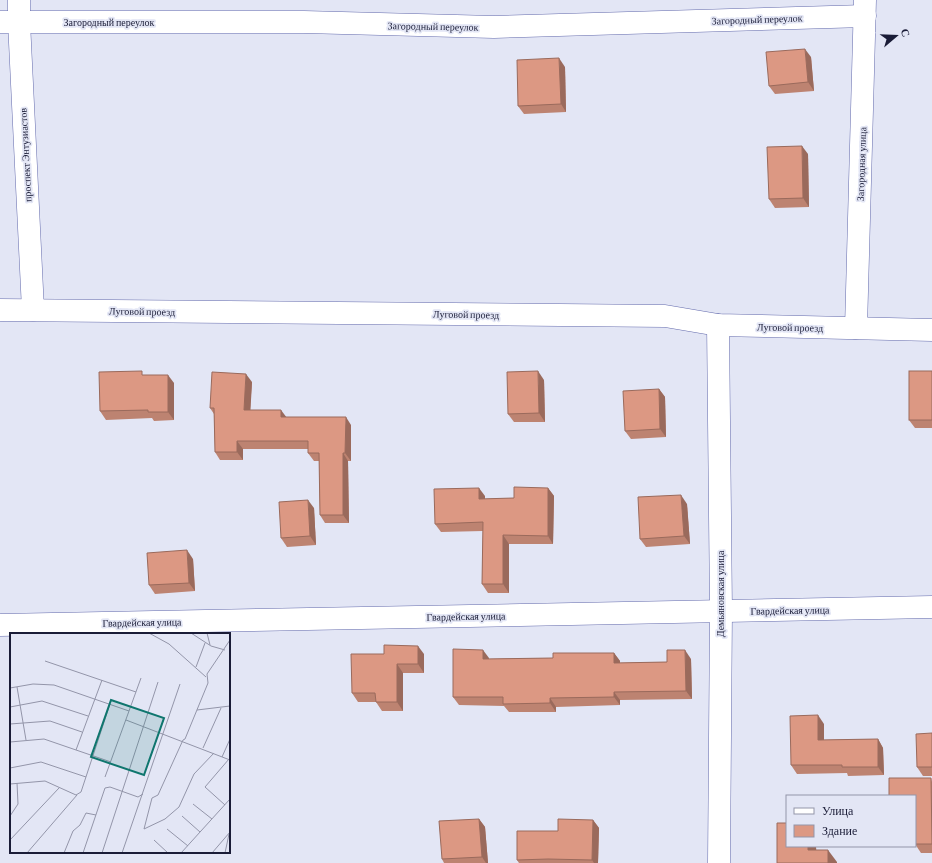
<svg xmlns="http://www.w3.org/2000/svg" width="932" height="863" font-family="'Crimson Pro',serif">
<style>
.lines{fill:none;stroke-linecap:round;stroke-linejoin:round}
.minor-casing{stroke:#646bad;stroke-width:23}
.minor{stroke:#fff;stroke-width:22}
.wall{fill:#bd8371}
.shaded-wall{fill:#9a6a5c}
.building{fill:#dc9883;stroke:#9a6a5c}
.labels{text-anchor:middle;stroke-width:3.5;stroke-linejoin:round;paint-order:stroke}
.street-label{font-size:10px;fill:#1a1c37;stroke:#e3e6f5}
.inset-road{fill:none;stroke:#9395a9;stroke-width:1}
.view{fill:#0f766e;fill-opacity:0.15;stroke:#0f766e;stroke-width:2}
.inset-edge{fill:none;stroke:#1a1c37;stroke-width:2}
</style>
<rect width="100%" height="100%" fill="#e3e6f5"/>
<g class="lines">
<!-- minor casing -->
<g class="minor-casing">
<g id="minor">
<path d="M 19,0 L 19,22 L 33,310"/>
<path d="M 0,22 L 304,22 L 494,27 L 865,16"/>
<path d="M 0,310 L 665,316 L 718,325 L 932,330"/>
<path d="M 718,325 L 721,611 L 719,863"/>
<path d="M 856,328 L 865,0"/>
<path d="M 0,625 L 932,607"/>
</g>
</g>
<!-- minor -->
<use href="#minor" class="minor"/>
</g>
<!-- wall -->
<g class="wall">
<path d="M 811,57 L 814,91 L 775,94 L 769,86 Z"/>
<path d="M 565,67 L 566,112 L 524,114 L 518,106 Z"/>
<path d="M 808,154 L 809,207 L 775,208 L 769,199 Z"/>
<path d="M 932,371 L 932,428 L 915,428 L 909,420 Z"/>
<path d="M 144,375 L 174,383 L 174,420 L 154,421 L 152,418 L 106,420 L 100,411 Z"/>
<path d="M 544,380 L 545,422 L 514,422 L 508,414 Z"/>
<path d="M 252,382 L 250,410 L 286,417 L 351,425 L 351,461 L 348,461 L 349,523 L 325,523 L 320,515 L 319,461 L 314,461 L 308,453 L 308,449 L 243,449 L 243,460 L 220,460 L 215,452 L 214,414 L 210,408 Z"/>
<path d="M 659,389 L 665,397 L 666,437 L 631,439 L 625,431 Z"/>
<path d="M 548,488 L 554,496 L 553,544 L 509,544 L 509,593 L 488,593 L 482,584 L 483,531 L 441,532 L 435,524 L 485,496 L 485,499 L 514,498 Z"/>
<path d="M 687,504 L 690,544 L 646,547 L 640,539 Z"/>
<path d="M 314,508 L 316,545 L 287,547 L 281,538 Z"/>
<path d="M 193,559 L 195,591 L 155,594 L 149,585 Z"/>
<path d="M 614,653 L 620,661 L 620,663 L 667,662 L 691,659 L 692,699 L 620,700 L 620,705 L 556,707 L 556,712 L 509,712 L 504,706 L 459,705 L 453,697 L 489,658 L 489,659 L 553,658 Z"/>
<path d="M 384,654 L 424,654 L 424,673 L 403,673 L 403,711 L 382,711 L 376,702 L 358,702 L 352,693 Z"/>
<path d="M 824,724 L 824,740 L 878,739 L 883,748 L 884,775 L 848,776 L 847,773 L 797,774 L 791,765 Z"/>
<path d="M 932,733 L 932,776 L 923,776 L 917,767 Z"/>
<path d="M 932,778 L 932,853 L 921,853 L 915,844 Z"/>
<path d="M 479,819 L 485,827 L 488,863 L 444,863 L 442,859 Z"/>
<path d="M 593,820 L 599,828 L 598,863 L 519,863 L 517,860 Z"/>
</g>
<!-- shaded-wall -->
<g class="shaded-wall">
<path d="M 805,49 L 811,57 L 814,91 L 808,82 Z"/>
<path d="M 559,58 L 565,67 L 566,112 L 561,104 Z"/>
<path d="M 802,146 L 808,154 L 809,207 L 803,198 Z"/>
<path d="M 538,371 L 544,380 L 545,422 L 539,413 Z"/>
<path d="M 246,374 L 252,382 L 250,418 L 244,410 Z"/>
<path d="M 168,375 L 174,383 L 174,420 L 168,412 Z"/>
<path d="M 659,389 L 665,397 L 666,437 L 660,429 Z"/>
<path d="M 281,410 L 287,418 L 281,417 Z"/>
<path d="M 346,417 L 351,425 L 351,461 L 345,453 Z"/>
<path d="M 237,441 L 243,449 L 243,460 L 237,452 Z"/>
<path d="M 343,453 L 348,461 L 349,523 L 343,515 Z"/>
<path d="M 479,488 L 485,496 L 485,507 L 479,499 Z"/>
<path d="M 548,488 L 554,496 L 553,544 L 548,536 Z"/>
<path d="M 681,495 L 687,504 L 690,544 L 684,536 Z"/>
<path d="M 308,500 L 314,508 L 316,545 L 310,536 Z"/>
<path d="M 503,535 L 509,544 L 509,593 L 503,584 Z"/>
<path d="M 187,550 L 193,559 L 195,591 L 189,583 Z"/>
<path d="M 418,646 L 424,654 L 424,673 L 418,664 Z"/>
<path d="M 483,650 L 489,658 L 489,667 L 483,659 Z"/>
<path d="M 685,650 L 691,659 L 692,699 L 686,691 Z"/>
<path d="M 614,653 L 620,661 L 620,671 L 614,663 Z"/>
<path d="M 397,664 L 403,673 L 403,711 L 397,702 Z"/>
<path d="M 614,692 L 620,700 L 620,705 L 614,697 Z"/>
<path d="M 550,698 L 556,707 L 556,712 L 550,703 Z"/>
<path d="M 818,715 L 824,724 L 824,749 L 818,740 Z"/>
<path d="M 878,739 L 883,748 L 884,775 L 878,767 Z"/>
<path d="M 479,819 L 485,827 L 488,863 L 486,863 L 482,857 Z"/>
<path d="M 593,820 L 599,828 L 598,863 L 594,863 L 592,860 Z"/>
<path d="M 808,846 L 816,846 L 817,863 L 808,850 Z"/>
<path d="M 828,850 L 837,862 L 837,863 L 828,863 Z"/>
</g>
<!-- building -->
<g class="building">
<path d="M 805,49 L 808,82 L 769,86 L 766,52 Z"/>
<path d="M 559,58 L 561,104 L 518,106 L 517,60 Z"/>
<path d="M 802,146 L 803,198 L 769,199 L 767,147 Z"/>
<path d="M 142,371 L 142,375 L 168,375 L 168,412 L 148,412 L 148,410 L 100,411 L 99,372 Z"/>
<path d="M 538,371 L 539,413 L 508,414 L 507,372 Z"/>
<rect x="909" y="371" width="23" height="49"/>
<path d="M 212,372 L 246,374 L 244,410 L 281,410 L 281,417 L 346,417 L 345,453 L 343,453 L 343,515 L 320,515 L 319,453 L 308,453 L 308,441 L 237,441 L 237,452 L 215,452 L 214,408 L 210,408 Z"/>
<path d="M 659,389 L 660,429 L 625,431 L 623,391 Z"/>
<path d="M 514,487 L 548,488 L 548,536 L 503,535 L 503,584 L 482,584 L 483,522 L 435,524 L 434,489 L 479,488 L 479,499 L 514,498 Z"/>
<path d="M 681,495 L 684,536 L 640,539 L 638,497 Z"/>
<path d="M 308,500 L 310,536 L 281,538 L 279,502 Z"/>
<path d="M 187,550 L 189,583 L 149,585 L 147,553 Z"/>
<path d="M 384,645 L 418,646 L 418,664 L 397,664 L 397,702 L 376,702 L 375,693 L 352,693 L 351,654 L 384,654 Z"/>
<path d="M 453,649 L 483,650 L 483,659 L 553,658 L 553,653 L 614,653 L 614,663 L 667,662 L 667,650 L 685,650 L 686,691 L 614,692 L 614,697 L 550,698 L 550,703 L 503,704 L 503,697 L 453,697 Z"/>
<path d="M 818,715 L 818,740 L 878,739 L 878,767 L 842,767 L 842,765 L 791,765 L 790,716 Z"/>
<path d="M 932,733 L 932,767 L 917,767 L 916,734 Z"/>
<path d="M 889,778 L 931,778 L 932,844 L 915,844 L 915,796 L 889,796 Z"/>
<path d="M 479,819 L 482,857 L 442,859 L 439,821 Z"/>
<path d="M 558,819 L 593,820 L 592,860 L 548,859 L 517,860 L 517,831 L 558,831 Z"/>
<path d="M 777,823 L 787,823 L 787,846 L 808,846 L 808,850 L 828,850 L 828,863 L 777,863 Z"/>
</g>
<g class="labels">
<!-- street labels -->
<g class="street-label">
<text transform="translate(757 19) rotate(-2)" y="4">Загородный переулок</text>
<text x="109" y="26">Загородный переулок</text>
<text transform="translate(433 26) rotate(1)" y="4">Загородный переулок</text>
<text transform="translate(25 155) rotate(-93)" y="4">проспект Энтузиастов</text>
<text transform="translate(861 164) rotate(-88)" y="4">Загородная улица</text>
<text transform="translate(142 311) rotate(1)" y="4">Луговой проезд</text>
<text transform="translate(466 314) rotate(1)" y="4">Луговой проезд</text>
<text transform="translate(790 327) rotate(1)" y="4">Луговой проезд</text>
<text transform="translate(720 594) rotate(-90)" y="4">Демьяновская улица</text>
<text transform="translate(790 610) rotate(-1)" y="4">Гвардейская улица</text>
<text transform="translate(466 616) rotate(-1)" y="4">Гвардейская улица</text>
<text transform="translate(142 622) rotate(-1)" y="4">Гвардейская улица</text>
</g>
</g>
<!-- overview -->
<g transform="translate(10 633)">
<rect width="220" height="220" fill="#e3e6f5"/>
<path class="inset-road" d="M 139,0 L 159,11 L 196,44M 181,0 L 201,13 L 215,17M 197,0 L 200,12M 35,28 L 126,59M 186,34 L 195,10M 7,54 L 16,107M 0,55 L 23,51 L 44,52 L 119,78M 0,74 L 32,68 L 78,83M 187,77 L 220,73M 116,87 L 220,127M 0,91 L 40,88 L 72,99M 0,109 L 34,106 L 101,129M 193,115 L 211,75M 66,117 L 92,47M 212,124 L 220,106M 0,135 L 31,129 L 76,144M 95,144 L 131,45M 0,151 L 35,148 L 66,162 L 71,159 L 100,71M 183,171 L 202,186M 215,172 L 195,154 L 219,126M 0,183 L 8,171 L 7,150M 172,183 L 190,199M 134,196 L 142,165 L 148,162 L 173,107 L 175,106 L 198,50 L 197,41 L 220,7M 134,196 L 155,186 L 169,174 L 184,141 L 204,120M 157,196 L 178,213M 0,207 L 49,155M 144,207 L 158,220M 17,220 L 67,162M 54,220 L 63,198 L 70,192 L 76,180 L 86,182M 73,220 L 95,155 L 100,154 L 128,164 L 133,161M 92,220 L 148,49M 112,220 L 170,51M 171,220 L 220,166M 202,220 L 220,199M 215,220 L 219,201"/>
<path class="view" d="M 101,67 L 154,85 L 134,142 L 81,124 Z"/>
<rect width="220" height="220" class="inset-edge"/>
</g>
<!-- legend -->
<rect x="786" y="795" width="130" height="52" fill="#e3e6f5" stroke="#9395a9"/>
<rect x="794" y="808" width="20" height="6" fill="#ffffff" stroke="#9395a9"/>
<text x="822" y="815" font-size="12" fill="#1a1c37">Улица</text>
<rect x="794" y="825" width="20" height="12" fill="#dc9883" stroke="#9395a9"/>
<text x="822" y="835" font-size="12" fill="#1a1c37">Здание</text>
<!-- north arrow -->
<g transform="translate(896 36) rotate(71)" stroke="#e3e6f5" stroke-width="3" paint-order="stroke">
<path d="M0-3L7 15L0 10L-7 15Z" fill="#1a1c37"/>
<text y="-6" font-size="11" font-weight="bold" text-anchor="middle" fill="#1a1c37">С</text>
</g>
</svg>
